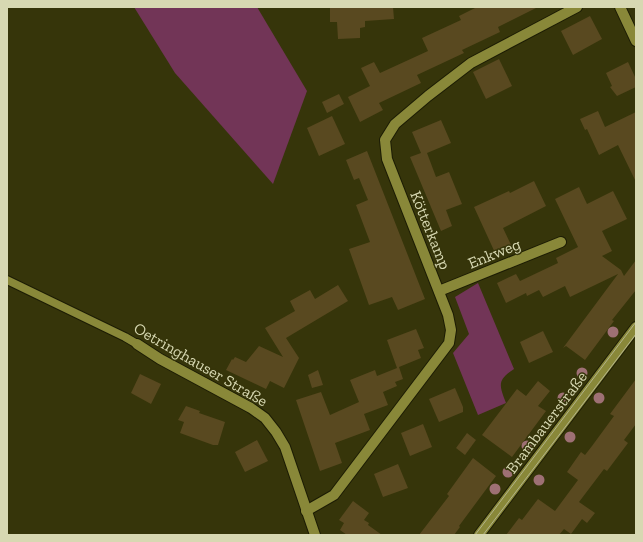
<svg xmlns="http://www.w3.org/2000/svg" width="643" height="542" font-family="'Zilla Slab',serif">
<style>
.green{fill:#723557}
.building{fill:#594920}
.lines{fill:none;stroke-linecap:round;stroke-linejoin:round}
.lane-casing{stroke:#1c1c04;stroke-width:10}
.street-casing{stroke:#1c1c04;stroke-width:12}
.secondary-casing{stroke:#1c1c04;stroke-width:12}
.lane{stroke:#898839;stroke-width:8}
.street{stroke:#898839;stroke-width:10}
.secondary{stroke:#898839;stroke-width:10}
.tram{stroke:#b2b38c;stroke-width:1}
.tree{fill:#9e7074}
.labels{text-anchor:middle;stroke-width:3;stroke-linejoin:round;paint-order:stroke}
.street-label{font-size:16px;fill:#d7d8b2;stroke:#36350a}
</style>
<rect width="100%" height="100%" fill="#36350a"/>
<!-- green -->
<g class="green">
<path d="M 134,7 L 257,7 L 307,91 L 273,184 L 175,73 Z"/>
<path d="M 478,283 L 514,369 C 497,380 499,385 506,403 L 478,415 L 453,353 L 469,334 L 455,297 Z"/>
</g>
<!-- building -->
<g class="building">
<path d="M 330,7 L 393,7 L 394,19 L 365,21 L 365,27 L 360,28 L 360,38 L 338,39 L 337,22 L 330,22 Z"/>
<path d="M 477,7 L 538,7 L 498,27 L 500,32 L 462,50 L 464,53 L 417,75 L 421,83 L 379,103 L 383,110 L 360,122 L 348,97 L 370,86 L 361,68 L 374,62 L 380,73 L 428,51 L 422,38 L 461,20 L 459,16 Z"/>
<path d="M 590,16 L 602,39 L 573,55 L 561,31 Z"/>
<path d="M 499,59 L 512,86 L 486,99 L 473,72 Z"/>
<path d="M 628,62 L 636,79 L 636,87 L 617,96 L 610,87 L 612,86 L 606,73 Z"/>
<path d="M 339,94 L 344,104 L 327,113 L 322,102 Z"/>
<path d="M 598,111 L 605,127 L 636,112 L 636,182 L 618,145 L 599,155 L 587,129 L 585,130 L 580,119 Z"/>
<path d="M 332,116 L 345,144 L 319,156 L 307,128 Z"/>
<path d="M 441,120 L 451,143 L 427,153 L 436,177 L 449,172 L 462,204 L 446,210 L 452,226 L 441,231 L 410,157 L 421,153 L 412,132 Z"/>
<path d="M 367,151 L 425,299 L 398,310 L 392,297 L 369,305 L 349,249 L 370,242 L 356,205 L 368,200 L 359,178 L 354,180 L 346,160 Z"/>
<path d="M 534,181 L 546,206 L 503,228 L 513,249 L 497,257 L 474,207 L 509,191 L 510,193 Z"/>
<path d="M 579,187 L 587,204 L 613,191 L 627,219 L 602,231 L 612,251 L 602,256 L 621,270 L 624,276 L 636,260 L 636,290 L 612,320 L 614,321 L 585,360 L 566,346 L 563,348 L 618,274 L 570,297 L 565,286 L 543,297 L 539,290 L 527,296 L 526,293 L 506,303 L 497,283 L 516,274 L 520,281 L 558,263 L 556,258 L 578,247 L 555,199 Z"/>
<path d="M 338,285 L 348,301 L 286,338 L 299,358 L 284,388 L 270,381 L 266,389 L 226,370 L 232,359 L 233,360 L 235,357 L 246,362 L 259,346 L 283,357 L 265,328 L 295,311 L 290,301 L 310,290 L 315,299 Z"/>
<path d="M 416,329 L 424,348 L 418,350 L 421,358 L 399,367 L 403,379 L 395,382 L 397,386 L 383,392 L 388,405 L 364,414 L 370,430 L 335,443 L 342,463 L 320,471 L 296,400 L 321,392 L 330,415 L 359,402 L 350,380 L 375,370 L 377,376 L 397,368 L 387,340 Z"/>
<path d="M 543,331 L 553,352 L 529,363 L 520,342 Z"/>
<path d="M 318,370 L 323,385 L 312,388 L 308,375 Z"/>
<path d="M 140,374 L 161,384 L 151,404 L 131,393 Z"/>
<path d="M 636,379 L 636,424 L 624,440 L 628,443 L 607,471 L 604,469 L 579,502 L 595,513 L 587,523 L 582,519 L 571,534 L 564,529 L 559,535 L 506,535 L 519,518 L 522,520 L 538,499 L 555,511 L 578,480 L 567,472 L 581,452 L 585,455 L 592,446 L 614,416 L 610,414 Z"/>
<path d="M 538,381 L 550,391 L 538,406 L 546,411 L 512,457 L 482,435 L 517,389 L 526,396 Z"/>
<path d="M 455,388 L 463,407 L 463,412 L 439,422 L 429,399 Z"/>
<path d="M 186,406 L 200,411 L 199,413 L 225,422 L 218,445 L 213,445 L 180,433 L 184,422 L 178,420 Z"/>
<path d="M 423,424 L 432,447 L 410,456 L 401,433 Z"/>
<path d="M 467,433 L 476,440 L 465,455 L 456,448 Z"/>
<path d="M 257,440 L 268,461 L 245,472 L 235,452 Z"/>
<path d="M 473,458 L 496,476 L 459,526 L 460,527 L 454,535 L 419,535 L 449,496 L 447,494 Z"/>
<path d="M 398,464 L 408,488 L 383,497 L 374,474 Z"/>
<path d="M 353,501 L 369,513 L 364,520 L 369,523 L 368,525 L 382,535 L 347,535 L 340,530 L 344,523 L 339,520 Z"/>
</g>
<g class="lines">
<!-- lane casing -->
<g class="lane-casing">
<path id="lane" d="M 7,280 L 125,337 L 137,344"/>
</g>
<!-- street casing -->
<g class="street-casing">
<g id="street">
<path d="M 620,7 L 636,41"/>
<path d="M 439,291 L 561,242"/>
<path d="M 137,344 L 160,359 L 251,408 L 265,418 L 276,432 L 285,447 L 315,535"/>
<path d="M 306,511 L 334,495 L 449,343 L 451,330 L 448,315 L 387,159 L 385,140 L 395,124 L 428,96 L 471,63 L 577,7"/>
</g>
</g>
<!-- secondary casing -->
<g class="secondary-casing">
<path id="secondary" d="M 479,535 L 636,327"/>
</g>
<!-- lane -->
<use href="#lane" class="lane"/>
<!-- street -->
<use href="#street" class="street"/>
<!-- secondary -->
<use href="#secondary" class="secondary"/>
<!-- tram -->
<g class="tram">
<path d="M 475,535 L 636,322"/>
<path d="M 483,535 L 636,334"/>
</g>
</g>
<!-- trees -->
<g class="tree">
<circle cx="613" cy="332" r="5.5"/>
<circle cx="582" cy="373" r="5.5"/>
<circle cx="563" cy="398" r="5.5"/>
<circle cx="599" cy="398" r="5.5"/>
<circle cx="570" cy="437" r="5.5"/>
<circle cx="527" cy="446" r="5.5"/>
<circle cx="508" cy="472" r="5.5"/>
<circle cx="539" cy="480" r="5.5"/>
<circle cx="495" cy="489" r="5.5"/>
</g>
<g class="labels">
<!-- street labels -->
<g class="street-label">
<text transform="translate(431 230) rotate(68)" y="6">Kötterkamp</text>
<text transform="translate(494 253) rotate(-22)" y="6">Enkweg</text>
<text transform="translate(201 364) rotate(30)" y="6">Oetringhauser Straße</text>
<text transform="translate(546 422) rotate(-53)" y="6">Brambauerstraße</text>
</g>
</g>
<!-- border -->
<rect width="643" height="542" fill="none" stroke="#d7d8b2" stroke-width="16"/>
</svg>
